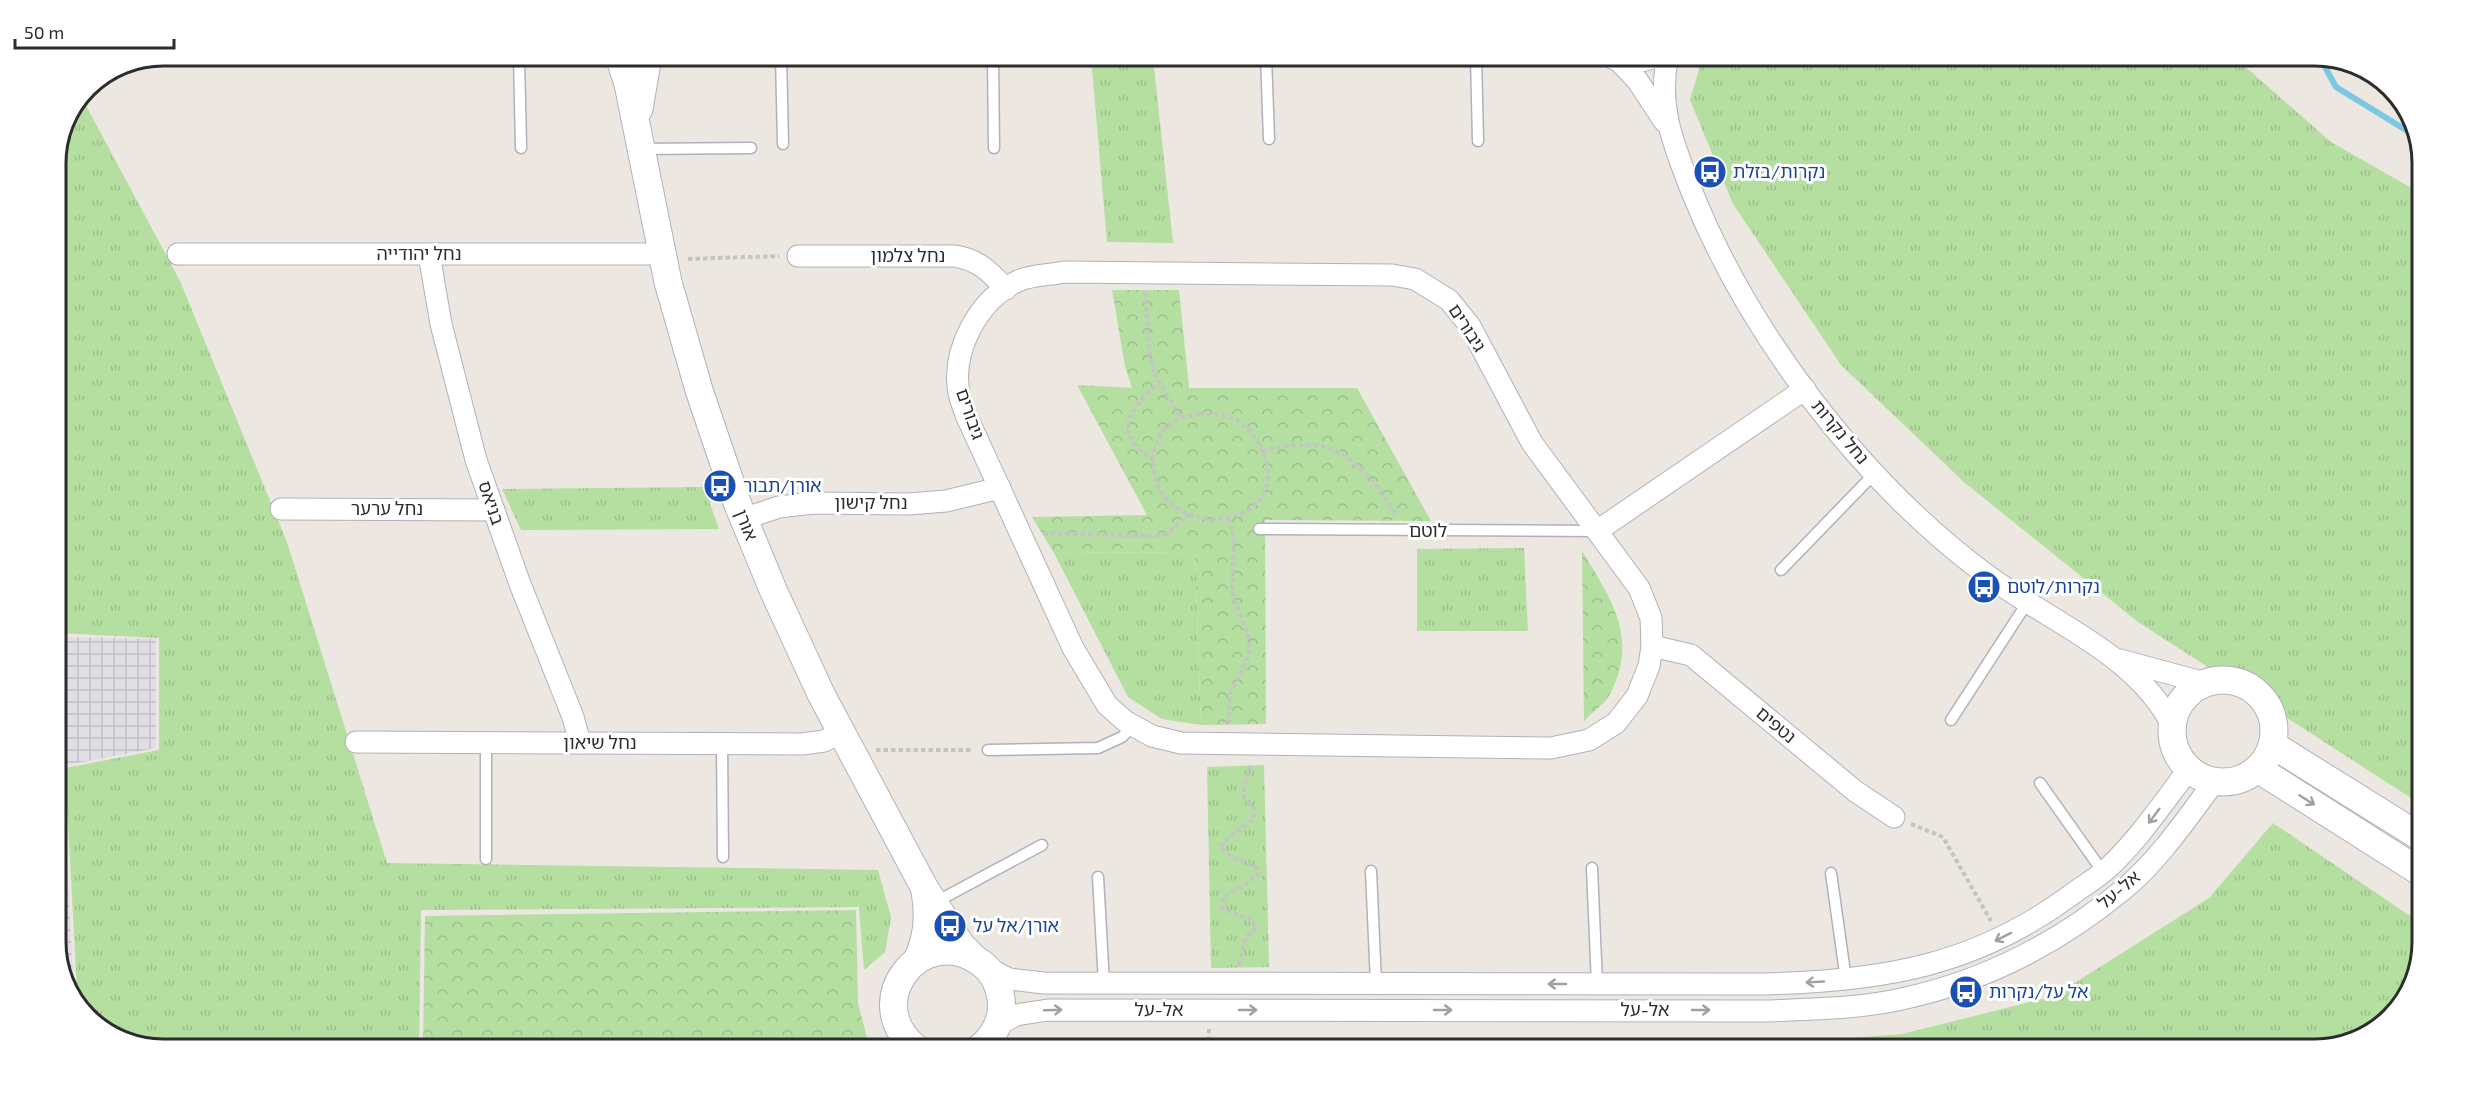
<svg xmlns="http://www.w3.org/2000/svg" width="2478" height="1105" font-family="'Exo 2','Noto Sans Hebrew',sans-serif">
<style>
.industrial{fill:url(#industrial-grid)}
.grass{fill:url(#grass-tufts)}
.forest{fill:url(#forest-crowns)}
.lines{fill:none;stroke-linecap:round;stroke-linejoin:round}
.stream{stroke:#7cc7e4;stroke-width:6}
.service-casing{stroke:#b0b1bb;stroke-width:13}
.minor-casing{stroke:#b0b1bb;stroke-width:23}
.tertiary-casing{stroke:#b0b1bb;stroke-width:29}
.path{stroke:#c4c4c4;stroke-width:4;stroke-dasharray:4.5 3;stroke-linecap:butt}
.service{stroke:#fff;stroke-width:10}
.minor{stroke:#fff;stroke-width:21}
.tertiary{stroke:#fff;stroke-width:27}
.oneway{stroke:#a0a0a0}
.labels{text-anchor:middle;stroke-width:6;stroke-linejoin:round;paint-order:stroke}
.transit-label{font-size:18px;fill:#164399;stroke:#fff;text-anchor:start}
.street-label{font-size:18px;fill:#2c2c2c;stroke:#fff}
.rim{fill:none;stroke:#2c2c2c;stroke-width:3}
</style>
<defs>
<pattern id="industrial-grid" width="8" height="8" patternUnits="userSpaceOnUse" patternTransform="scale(1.5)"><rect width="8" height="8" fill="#e1dfe5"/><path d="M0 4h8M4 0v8" fill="none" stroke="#c1c0c5"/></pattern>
<pattern id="grass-tufts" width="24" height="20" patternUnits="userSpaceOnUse" patternTransform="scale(1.5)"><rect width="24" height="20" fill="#b5dea1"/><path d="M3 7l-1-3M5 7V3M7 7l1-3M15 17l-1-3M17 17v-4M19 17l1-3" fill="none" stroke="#9cbf8b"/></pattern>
<pattern id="forest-crowns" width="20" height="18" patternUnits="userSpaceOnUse" patternTransform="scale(1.5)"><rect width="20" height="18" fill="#b5dea1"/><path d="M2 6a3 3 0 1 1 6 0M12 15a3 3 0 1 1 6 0" fill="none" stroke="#9cbf8b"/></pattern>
</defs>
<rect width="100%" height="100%" fill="#ece7e0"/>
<!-- industrial -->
<path class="industrial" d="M 56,637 L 156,639 L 156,748 L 62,766 L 74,996 L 56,949 Z"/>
<!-- grass -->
<g class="grass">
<path d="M 1703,56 L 2233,56 L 2331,142 L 2422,194 L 2422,805 L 2138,622 L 1965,483 L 1841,365 L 1733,204 L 1690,100 Z"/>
<path d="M 1091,57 L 1153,58 L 1173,243 L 1107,242 Z"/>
<path d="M 82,98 L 180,281 L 287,542 L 387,863 L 878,870 L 891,917 L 885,952 L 864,970 L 859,907 L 421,910 L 419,1049 L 163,1049 L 122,1041 L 78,1007 L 65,768 L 159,750 L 159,638 L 56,633 L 56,157 Z"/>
<path d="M 704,487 L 719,529 L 521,530 L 502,489 Z"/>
<path d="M 1524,548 L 1528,631 L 1417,631 L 1417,549 Z"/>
<path d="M 1195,552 L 1201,725 L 1162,719 L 1128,697 L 1054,553 Z"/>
<path d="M 1264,765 L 1269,967 L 1211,968 L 1207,767 Z"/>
<path d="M 2273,823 L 2422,924 L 2422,942 L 2414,983 L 2375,1031 L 2315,1049 L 1269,1049 L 1269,1038 L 1775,1044 L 1902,1034 L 2054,996 L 2209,898 Z"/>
</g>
<!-- forest -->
<g class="forest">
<path d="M 1112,290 L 1179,290 L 1189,388 L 1357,388 L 1431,521 L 1265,520 L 1266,724 L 1201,725 L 1195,552 L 1054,553 L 1032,517 L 1147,515 L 1077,385 L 1132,388 L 1125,366 Z"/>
<path d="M 1582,551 C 1610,597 1640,639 1610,694 C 1605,704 1592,712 1584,721 Z"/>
<path d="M 856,910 L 858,1003 L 870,1049 L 423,1049 L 425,916 Z"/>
<path d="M 1269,1038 L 1269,1049 L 1018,1049 L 1026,1044 L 1040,1041 Z"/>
</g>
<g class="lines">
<!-- stream -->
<path class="stream" d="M 2319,56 L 2336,87 L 2414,135"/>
<!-- service casing -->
<g class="service-casing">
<g id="service">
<path d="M 519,56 L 521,148"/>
<path d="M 781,56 L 783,144"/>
<path d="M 993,56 L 994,148"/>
<path d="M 1266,56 L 1269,139"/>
<path d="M 1476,56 L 1478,141"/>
<path d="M 641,149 L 751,148"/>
<path d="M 1259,529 L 1597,531"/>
<path d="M 1781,570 L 1875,473"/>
<path d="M 1951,720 L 2027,603"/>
<path d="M 486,743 L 486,859"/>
<path d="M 722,743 L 723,857"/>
<path d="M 988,750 L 1098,748 L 1122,737 L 1134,725"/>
<path d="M 2040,783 L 2103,872"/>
<path d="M 1592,868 L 1597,984"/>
<path d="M 1371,871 L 1376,983"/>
<path d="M 1831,873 L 1846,980"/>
<path d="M 1098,877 L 1104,983"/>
<path d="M 934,903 L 1042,845"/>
</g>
</g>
<!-- minor casing -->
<g class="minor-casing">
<g id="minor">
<path d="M 1668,56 C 1657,104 1673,143 1690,187 C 1747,332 1860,480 1984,573 C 2047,621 2135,652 2172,725"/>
<path d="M 1614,59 C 1629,65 1643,62 1657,56"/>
<path d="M 1618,60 L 1637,80 L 1664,121"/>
<path d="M 178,254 L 661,254"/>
<path d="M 429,254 L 441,324 L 476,460 L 520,584 L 573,717 L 580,743"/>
<path d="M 798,256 L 954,256 C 978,259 990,272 1006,289"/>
<path d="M 1064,272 L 1392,275 L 1415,279 L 1449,300 L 1470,326 L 1532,443 L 1639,588 L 1651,618 L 1652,646 L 1649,666 L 1637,696 L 1616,723 L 1589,740 L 1551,748 L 1181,743 L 1152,736 L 1125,721 L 1107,705 L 1073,648 L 966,415 C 964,408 960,400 959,393 C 951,350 979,299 1018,281 C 1031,275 1050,275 1064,272 Z"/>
<path d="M 281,509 L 494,510"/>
<path d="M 743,519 L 779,507 L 813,503 L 908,504 L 946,501 L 1000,488"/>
<path d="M 1597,531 L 1805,389"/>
<path d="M 1652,646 L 1691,655 L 1855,791 L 1894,817"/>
<path d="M 2120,660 L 2205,683"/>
<path d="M 356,742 L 802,744 L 824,741 L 842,732"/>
<path d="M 986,967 L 1009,979 L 1044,983 L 1765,984 C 1882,981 1975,966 2071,895 C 2083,886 2097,878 2108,868 C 2139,839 2163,803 2189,769"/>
<path d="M 998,1025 L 1016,1015 L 1048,1010 L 1765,1011 C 1812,1009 1860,1009 1906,998 C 1987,980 2060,942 2124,889 C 2160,859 2187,818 2215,781"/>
</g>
</g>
<!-- tertiary casing -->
<g class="tertiary-casing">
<g id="tertiary">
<path d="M 619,56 L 628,84 L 668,282 L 699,390 L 738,505 L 774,592 L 821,694 L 924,887 L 961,945 L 973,957"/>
<path d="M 639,109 L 648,56"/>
<circle cx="2223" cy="731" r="51"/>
<path d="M 2273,745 L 2422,838"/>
<path d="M 2258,769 L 2422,873"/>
<path d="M 917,960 C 928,937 929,916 925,891"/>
<path d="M 917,1049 C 858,1003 922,920 981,963 C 992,971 999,984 1001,998 C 1004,1018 994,1038 978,1049"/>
</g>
</g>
<!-- path -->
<g class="path">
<path d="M 688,259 L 779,256"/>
<path d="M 1145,292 L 1150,358 L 1156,377 L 1181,418"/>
<path d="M 1199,414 C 1213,414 1227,414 1239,422 C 1266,441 1282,486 1251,508 C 1227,525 1188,522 1167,500 C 1149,480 1148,442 1169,425 C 1177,418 1188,416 1199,414 Z"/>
<path d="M 1262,451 C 1282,446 1302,443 1322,446 C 1353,452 1383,491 1396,516"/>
<path d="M 1154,460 C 1109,433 1130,410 1159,382"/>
<path d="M 1229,518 L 1234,541 L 1232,593 L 1249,639 L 1249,656 L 1230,694 L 1229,724"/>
<path d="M 1043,533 L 1155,536 L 1167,533 L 1191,514"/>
<path d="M 876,750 L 973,750"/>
<path d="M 1911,824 L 1943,837 L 1991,921"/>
<path d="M 1239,965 L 1246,937 L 1257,927 L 1251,920 L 1222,909 L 1224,897 L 1258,876 L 1256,867 L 1233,858 L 1220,847 L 1230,836 L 1254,819 L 1254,809 L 1244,798 L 1244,788 L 1251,764"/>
<path d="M 1209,1029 L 1209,1049"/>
<path d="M 1209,1044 L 1256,1043 L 1261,1049"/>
</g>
<!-- service -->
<use href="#service" class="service"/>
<!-- minor -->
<use href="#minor" class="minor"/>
<!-- tertiary -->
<use href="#tertiary" class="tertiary"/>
</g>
<!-- one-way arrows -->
<defs><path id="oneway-shaft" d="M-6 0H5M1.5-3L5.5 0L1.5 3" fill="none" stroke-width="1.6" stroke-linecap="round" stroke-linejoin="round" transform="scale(1.5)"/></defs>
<g class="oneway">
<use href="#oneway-shaft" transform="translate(2307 800) rotate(32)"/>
<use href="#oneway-shaft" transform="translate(2154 816) rotate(127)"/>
<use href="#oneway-shaft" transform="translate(2003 937) rotate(153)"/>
<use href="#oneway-shaft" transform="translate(1815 982) rotate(177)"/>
<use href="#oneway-shaft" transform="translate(1557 984) rotate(-180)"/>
<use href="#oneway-shaft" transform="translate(1053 1010) rotate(-2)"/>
<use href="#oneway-shaft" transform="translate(1248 1010)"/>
<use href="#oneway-shaft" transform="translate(1443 1010)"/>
<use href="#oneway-shaft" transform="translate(1701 1010)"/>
</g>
<!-- icons -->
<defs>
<g id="bus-disc" transform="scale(1.725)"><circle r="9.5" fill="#1a4fb4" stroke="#fff"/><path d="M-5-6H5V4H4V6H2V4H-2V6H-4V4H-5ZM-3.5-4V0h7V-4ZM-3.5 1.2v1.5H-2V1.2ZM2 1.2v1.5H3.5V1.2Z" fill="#fff"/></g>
</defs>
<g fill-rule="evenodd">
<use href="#bus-disc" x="1710" y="172"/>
<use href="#bus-disc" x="720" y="486"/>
<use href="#bus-disc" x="1984" y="587"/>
<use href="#bus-disc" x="950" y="926"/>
<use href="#bus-disc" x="1966" y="992"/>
</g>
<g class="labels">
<!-- transit labels -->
<g class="transit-label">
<text x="1733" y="178">נקרות/בזלת</text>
<text x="743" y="492">אורן/תבור</text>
<text x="2007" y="593">נקרות/לוטם</text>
<text x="973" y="932">אורן/אל על</text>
<text x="1989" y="998">אל על/נקרות</text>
</g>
<!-- street labels -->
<g class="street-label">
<text x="419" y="260">נחל יהודייה</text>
<text x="908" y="262">נחל צלמון</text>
<text transform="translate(1467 328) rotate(57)" y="6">גיבורים</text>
<text transform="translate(970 414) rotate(71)" y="6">גיבורים</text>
<text transform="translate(1840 432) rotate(50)" y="6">נחל נקרות</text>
<text transform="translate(491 503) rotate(71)" y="6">בניאס</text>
<text x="871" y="509">נחל קישון</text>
<text x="387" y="515">נחל ערער</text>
<text transform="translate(746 525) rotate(68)" y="6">אורן</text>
<text x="1428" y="537">לוטם</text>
<text transform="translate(1776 725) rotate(40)" y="6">נטפים</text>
<text x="600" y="749">נחל שיאון</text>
<text transform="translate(2119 890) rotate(-40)" y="6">אל-על</text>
<text x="1159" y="1016">אל-על</text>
<text x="1645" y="1016">אל-על</text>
</g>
</g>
<!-- crop -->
<path d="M0 0H2478V1105H0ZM163 66H2315A97 97 0 0 1 2412 163V942A97 97 0 0 1 2315 1039H163A97 97 0 0 1 66 942V163A97 97 0 0 1 163 66Z" fill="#fff" fill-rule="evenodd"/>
<path class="rim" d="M163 66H2315A97 97 0 0 1 2412 163V942A97 97 0 0 1 2315 1039H163A97 97 0 0 1 66 942V163A97 97 0 0 1 163 66Z"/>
<!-- scale -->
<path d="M15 39v9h159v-9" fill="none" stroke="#2c2c2c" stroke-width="3"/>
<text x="24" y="39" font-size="18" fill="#2c2c2c" stroke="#ffffff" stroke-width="4.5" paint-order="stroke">50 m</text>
</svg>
